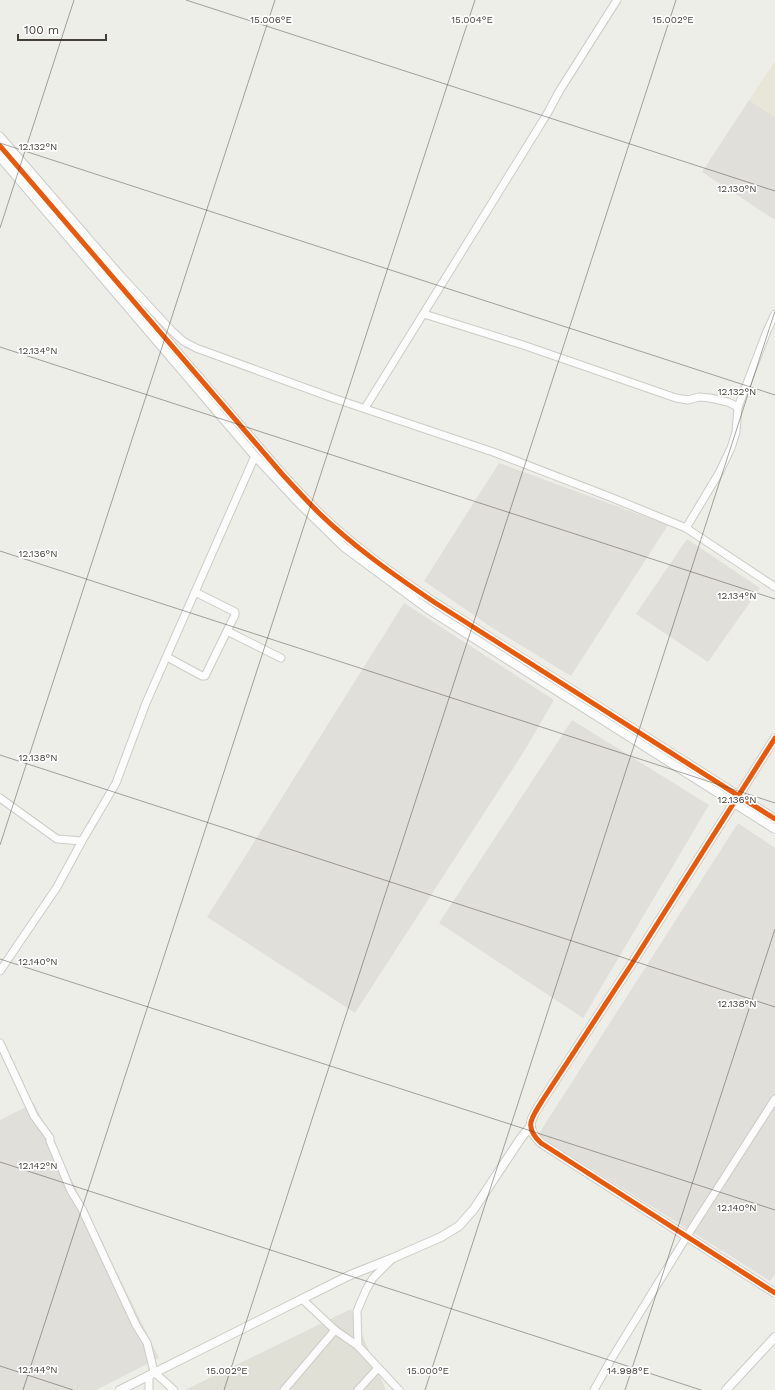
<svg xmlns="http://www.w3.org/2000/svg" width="775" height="1390" font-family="'Work Sans',sans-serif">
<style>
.residential{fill:#e1e0d6}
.industrial{fill:#e1dfda}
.education{fill:#e8e6d9}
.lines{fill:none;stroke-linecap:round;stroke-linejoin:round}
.minor-casing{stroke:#cccbc6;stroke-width:9}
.tertiary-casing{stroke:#cccbc6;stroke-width:10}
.minor{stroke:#fcfcfc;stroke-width:7}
.tertiary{stroke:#fcfcfc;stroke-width:8}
.cycleway-casing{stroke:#fff;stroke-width:8}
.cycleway{stroke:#e8590c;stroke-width:5}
.ticks{fill:none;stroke:#433f36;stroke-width:1;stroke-opacity:0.45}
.ticks-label{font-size:10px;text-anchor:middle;fill:#433f36;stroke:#fff;stroke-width:3.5;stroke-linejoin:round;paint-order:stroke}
</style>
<rect width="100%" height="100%" fill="#eeeee9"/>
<!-- residential -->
<path class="residential" d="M 351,1309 L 386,1390 L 185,1390 Z"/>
<!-- industrial -->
<g class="industrial">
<path d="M 749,100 L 775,117 L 775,220 L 702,172 Z"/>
<path d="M 499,463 L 668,525 L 571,676 L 494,629 L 424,581 Z"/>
<path d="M 687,539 L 760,588 L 708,662 L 636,614 Z"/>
<path d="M 404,603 L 554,700 L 523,753 L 355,1013 L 207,917 Z"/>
<path d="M 572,720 L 709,805 L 583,1018 L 439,923 Z"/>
<path d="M 738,823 L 775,848 L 775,1274 L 770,1281 L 538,1135 Z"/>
<path d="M 34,1103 L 159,1358 L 96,1390 L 0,1390 L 0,1120 Z"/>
</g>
<!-- education -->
<path class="education" d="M 775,61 L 775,117 L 749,100 Z"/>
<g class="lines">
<!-- minor casing -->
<g class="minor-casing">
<g id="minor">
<path d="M 0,136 L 121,276 L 171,330 L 183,341 L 196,348 L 333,398 L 496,453 L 610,497 L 686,528 L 775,587"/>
<path d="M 424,314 L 523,345 L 676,398 L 688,400 L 699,397 L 710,398 L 728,402 L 738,407"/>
<path d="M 365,408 L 547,114 L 560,90 L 617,0"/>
<path d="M 686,528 L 719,473 L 731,448 L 736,432 L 738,407 L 767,331 L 775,314"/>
<path d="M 195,592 L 235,612 L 235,615 L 227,631 L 281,658"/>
<path d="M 167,657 L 202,676 L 205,676 L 227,631"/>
<path d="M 0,798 L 57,839 L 82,841"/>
<path d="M 0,971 L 57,887 L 82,841 L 116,783 L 146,703 L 255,456"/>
<path d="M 0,1043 L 34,1116 L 50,1138 L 50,1141 L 71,1191 L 82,1209 L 136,1325 L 147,1343 L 154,1372 L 174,1390"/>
<path d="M 392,1259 L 373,1278 L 366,1290 L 357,1311 L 358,1346 L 399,1390"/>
<path d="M 302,1299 L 335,1330"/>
<path d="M 149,1375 L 149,1390"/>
<path d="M 284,1390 L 335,1330 L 358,1346"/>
<path d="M 358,1390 L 378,1368"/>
<path d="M 594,1390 L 612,1358 L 687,1236 L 775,1099"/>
</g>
</g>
<!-- tertiary casing -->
<g class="tertiary-casing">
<g id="tertiary">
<path d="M 0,146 L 283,475 C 295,488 307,501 319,513 C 354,547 394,575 434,602 L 775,819"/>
<path d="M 0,157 L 255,456 L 302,506 L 344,547 L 428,609 L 775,829"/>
<path d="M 775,738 L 633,962 L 542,1101 C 532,1118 523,1126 541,1143 L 775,1293"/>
<path d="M 120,1390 L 348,1276 L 393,1258 L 441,1237 L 459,1226 L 474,1209 L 521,1138 L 530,1127"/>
<path d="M 726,1390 L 775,1337"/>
</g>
</g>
<!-- minor -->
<use href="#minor" class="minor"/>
<!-- tertiary -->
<use href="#tertiary" class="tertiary"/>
<!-- cycleway casing -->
<g class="cycleway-casing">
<g id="cycleway">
<path d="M 0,146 L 283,475 C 295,488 307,501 319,513 C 354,547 394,575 434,602 L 775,819"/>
<path d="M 775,738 L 633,962 L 542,1101 C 532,1118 523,1126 541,1143 L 775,1293"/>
</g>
</g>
<!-- cycleway -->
<use href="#cycleway" class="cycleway"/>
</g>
<!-- ticks -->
<path class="ticks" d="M 186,0 L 775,191M 0,143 L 775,395M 0,228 L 74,0M 0,347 L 775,599M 0,551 L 775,803M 0,755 L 775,1007M 0,845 L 275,0M 0,959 L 775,1210M 0,1162 L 701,1390M 0,1366 L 73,1390M 23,1390 L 475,0M 224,1390 L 676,0M 425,1390 L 775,311M 625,1390 L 775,929"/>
<g class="ticks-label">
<text x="271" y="23">15.006°E</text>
<text x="472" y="23">15.004°E</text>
<text x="673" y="23">15.002°E</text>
<text x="38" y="150">12.132°N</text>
<text x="737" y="192">12.130°N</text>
<text x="38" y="354">12.134°N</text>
<text x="737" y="395">12.132°N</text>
<text x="38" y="557">12.136°N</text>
<text x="737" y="599">12.134°N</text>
<text x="38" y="761">12.138°N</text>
<text x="737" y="803">12.136°N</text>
<text x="38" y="965">12.140°N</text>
<text x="737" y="1007">12.138°N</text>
<text x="38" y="1169">12.142°N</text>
<text x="737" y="1211">12.140°N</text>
<text x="38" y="1373">12.144°N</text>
<text x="227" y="1374">15.002°E</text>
<text x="428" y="1374">15.000°E</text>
<text x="628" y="1374">14.998°E</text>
</g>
<!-- scale -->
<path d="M18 34v6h88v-6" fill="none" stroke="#433f36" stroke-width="2"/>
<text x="24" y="34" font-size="12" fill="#433f36" stroke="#ffffff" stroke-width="3" paint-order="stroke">100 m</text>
</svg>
